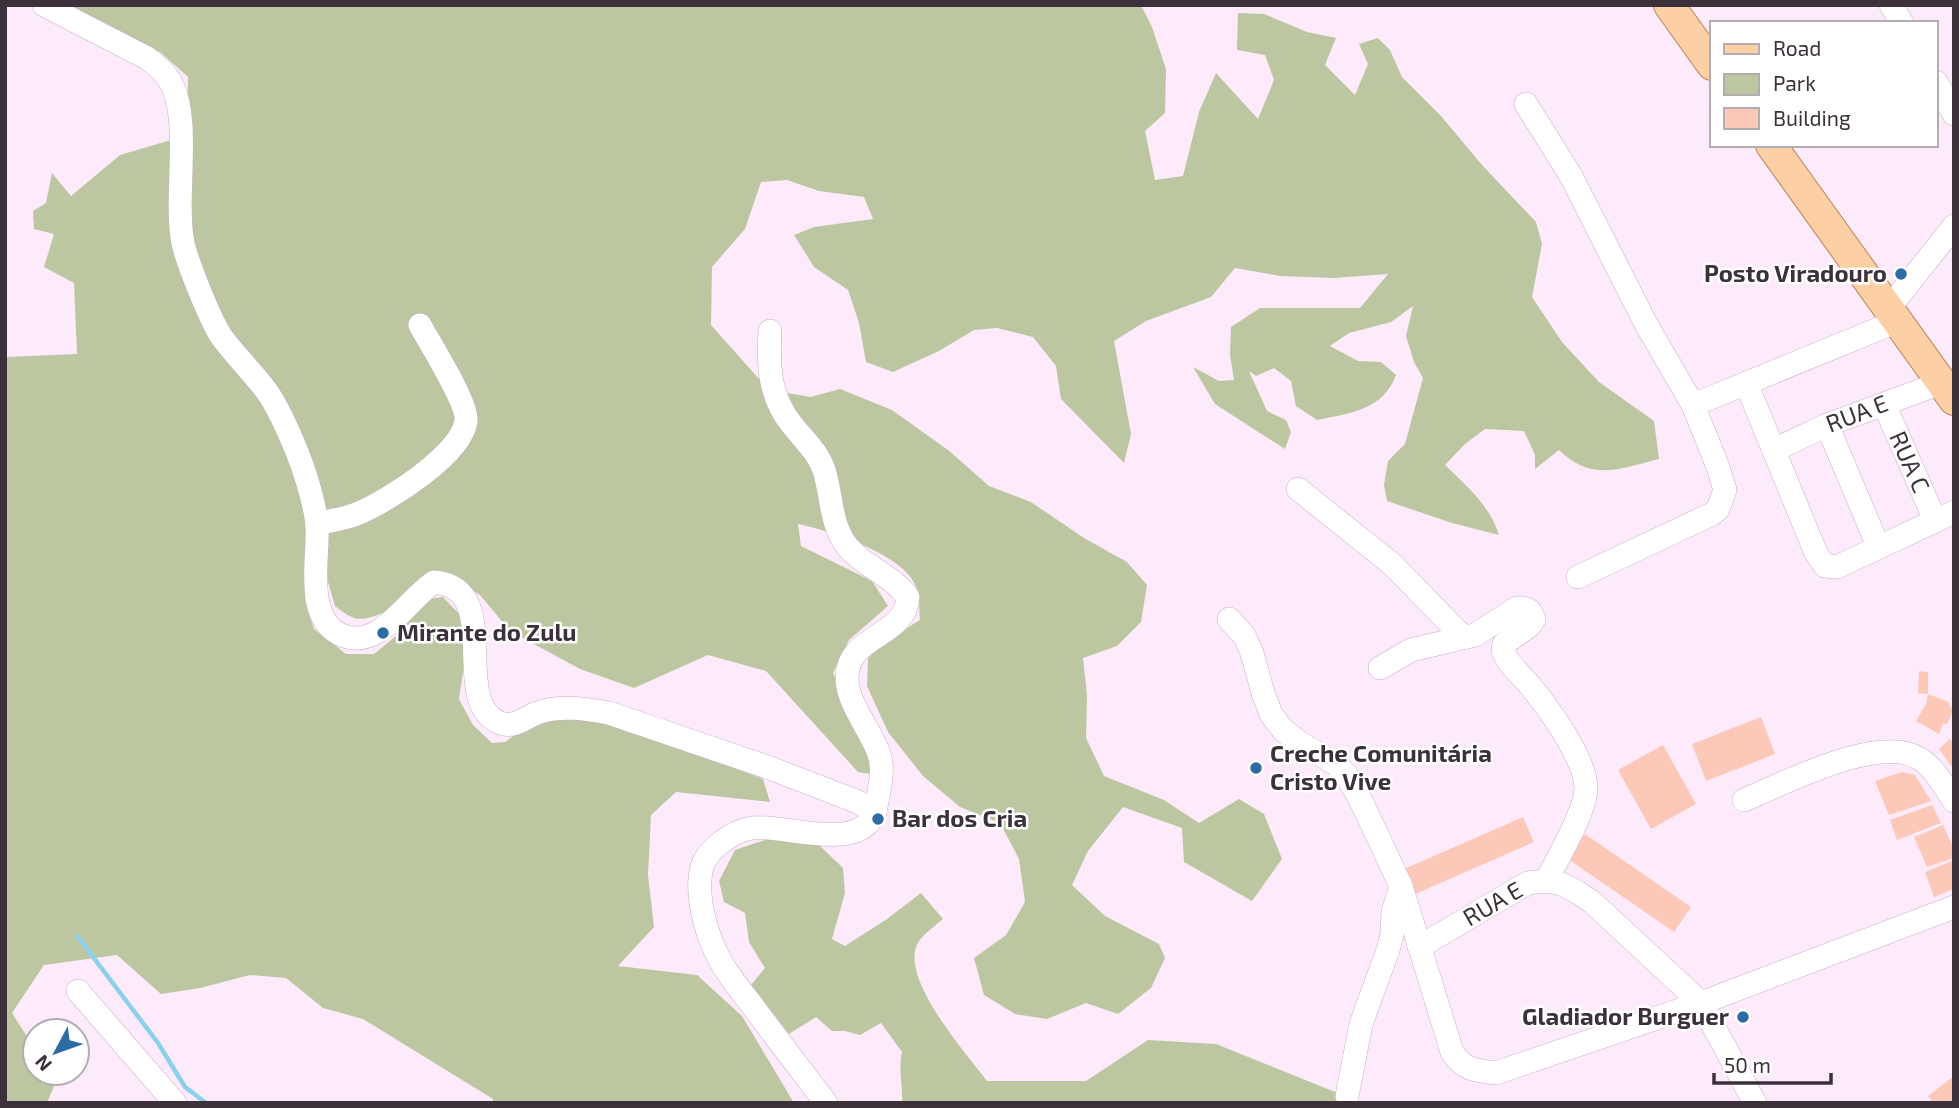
<svg xmlns="http://www.w3.org/2000/svg" width="1959" height="1108" font-family="'Exo 2',sans-serif">
<style>
.green{fill:#bcc7a1}
.lines{fill:none;stroke-linecap:round;stroke-linejoin:round}
.stream{stroke:#8cd1eb;stroke-width:4.5}
.building{fill:#fcc9b8}
.minor-casing{stroke:#c8acc5;stroke-width:24}
.major-casing{stroke:#b88359;stroke-width:32}
.minor{stroke:#fff;stroke-width:23}
.major{stroke:#fdcfa5;stroke-width:30}
.poi-dot{fill:#2f6ba3;stroke:#fff;stroke-width:2.5}
.labels{text-anchor:middle;stroke-width:5;stroke-linejoin:round;paint-order:stroke}
.poi-label{font-size:24px;font-weight:bold;fill:#3c313b;stroke:#fff;text-anchor:start}
.street-label{font-size:24px;fill:#3c313b;stroke:#fff}
</style>
<rect width="100%" height="100%" fill="#fdebfb"/>
<!-- green -->
<g class="green">
<path d="M 53,5 L 1141,5 L 1152,27 L 1166,69 L 1165,113 L 1145,131 L 1155,180 L 1183,176 L 1199,112 L 1216,73 L 1258,119 L 1274,80 L 1265,55 L 1237,50 L 1238,13 L 1264,14 L 1307,32 L 1336,38 L 1325,65 L 1355,95 L 1368,64 L 1359,44 L 1378,38 L 1390,50 L 1402,77 L 1441,116 L 1482,165 L 1536,222 L 1542,244 L 1532,297 L 1562,342 L 1599,382 L 1654,421 L 1659,459 C 1620,469 1591,482 1559,450 L 1535,469 L 1535,455 L 1524,431 L 1485,429 L 1465,444 L 1445,465 C 1467,486 1490,506 1499,535 L 1452,523 L 1387,501 L 1384,485 L 1388,461 L 1405,444 L 1423,378 L 1414,362 L 1406,336 L 1413,306 L 1391,322 L 1349,333 L 1330,346 L 1358,361 L 1381,362 L 1396,375 C 1383,410 1351,413 1317,420 L 1296,406 L 1291,381 L 1274,368 L 1256,376 L 1249,371 L 1267,411 L 1286,420 L 1291,432 L 1285,449 L 1215,404 L 1193,367 L 1219,381 L 1234,380 L 1230,355 L 1231,327 L 1260,308 L 1360,308 L 1388,274 L 1334,278 L 1280,276 L 1235,268 L 1211,297 L 1146,321 L 1114,341 L 1131,434 L 1124,463 L 1061,399 L 1056,366 L 1033,337 L 997,328 L 974,330 L 939,351 L 893,372 L 866,362 L 859,323 L 848,290 L 814,267 L 794,235 L 814,227 L 873,219 L 864,197 L 819,191 L 787,180 L 761,182 L 745,229 L 712,267 L 711,325 L 769,390 L 811,397 L 840,389 L 892,410 L 948,450 L 989,486 L 1031,502 L 1084,538 L 1127,562 L 1147,585 L 1141,622 L 1117,646 L 1083,658 L 1087,695 L 1086,738 L 1104,776 L 1164,800 L 1199,823 L 1239,799 L 1264,814 L 1282,859 L 1252,901 L 1184,862 L 1182,828 L 1123,807 L 1088,851 L 1072,885 L 1105,916 L 1159,944 L 1165,958 L 1151,988 L 1118,1014 L 1086,1003 L 1047,1019 L 1015,1014 L 984,995 L 974,958 L 1006,935 L 1025,902 L 1019,859 L 1000,823 L 960,807 L 923,776 L 888,732 L 867,686 L 868,658 L 887,640 L 920,620 C 919,610 920,597 916,587 C 906,555 828,530 798,524 L 801,546 L 872,581 L 888,606 L 849,640 L 833,673 L 871,756 L 871,774 L 858,772 L 766,671 L 708,655 L 634,688 L 580,669 L 510,631 L 480,595 L 440,570 C 421,586 381,625 354,618 C 348,616 340,610 335,606 L 326,575 L 305,467 L 222,332 L 185,242 L 188,77 L 160,52 L 127,41 Z"/>
<path d="M 171,140 L 180,245 L 268,397 L 315,523 L 305,602 L 314,629 L 346,654 L 374,654 L 396,636 L 429,599 L 443,597 L 463,618 L 468,638 L 459,699 L 473,725 L 492,743 L 505,742 L 519,732 L 554,716 L 591,715 L 763,779 L 770,802 L 676,792 L 651,815 L 648,875 L 654,927 L 618,966 L 697,975 L 742,1016 L 794,1103 L 493,1103 L 493,1099 L 363,1019 L 323,1008 L 286,978 L 250,975 L 200,988 L 161,994 L 117,955 L 44,965 L 12,1013 L 35,1049 L 35,1073 L 48,1073 L 54,1086 L 47,1103 L 5,1103 L 5,357 L 77,354 L 74,283 L 44,267 L 54,234 L 34,229 L 33,211 L 46,203 L 52,173 L 71,196 L 120,155 Z"/>
<path d="M 774,837 L 816,842 L 843,868 L 845,893 L 832,939 L 845,946 L 887,919 L 921,893 L 943,919 C 936,925 925,933 919,941 C 896,975 967,1054 987,1081 L 1086,1081 L 1148,1040 L 1216,1044 L 1345,1096 L 1347,1103 L 902,1103 C 903,1085 898,1069 902,1052 L 881,1023 L 860,1035 L 845,1031 L 832,1031 L 816,1017 L 789,1034 L 751,985 L 765,968 L 749,942 L 745,913 L 724,902 L 719,881 L 735,850 Z"/>
</g>
<g class="lines">
<!-- stream -->
<path class="stream" d="M 78,937 L 158,1043 L 185,1087 L 206,1103"/>
</g>
<!-- building -->
<g class="building">
<path d="M 1919,671 L 1928,672 L 1928,694 L 1949,702 L 1950,707 L 1954,709 L 1947,724 L 1943,724 L 1939,734 L 1916,721 L 1926,704 L 1928,694 L 1918,693 Z"/>
<path d="M 1761,717 L 1775,754 L 1706,781 L 1692,744 Z"/>
<path d="M 1950,739 L 1954,745 L 1954,770 L 1939,749 Z"/>
<path d="M 1663,745 L 1696,804 L 1651,829 L 1618,770 Z"/>
<path d="M 1902,772 L 1915,775 L 1931,801 L 1889,815 L 1875,781 Z"/>
<path d="M 1932,805 L 1941,823 L 1897,840 L 1890,820 Z"/>
<path d="M 1523,817 L 1534,842 L 1413,895 L 1402,870 Z"/>
<path d="M 1943,825 L 1954,849 L 1954,858 L 1927,867 L 1914,837 Z"/>
<path d="M 1585,834 L 1691,907 L 1674,932 L 1568,859 Z"/>
<path d="M 1954,860 L 1954,889 L 1934,897 L 1925,872 Z"/>
<path d="M 1954,1076 L 1954,1103 L 1933,1103 L 1928,1096 Z"/>
</g>
<g class="lines">
<!-- minor casing -->
<g class="minor-casing">
<g id="minor">
<path d="M 44,5 L 147,58 C 157,66 167,74 172,85 C 191,123 174,199 183,243 C 187,262 210,319 221,336 C 235,356 254,373 268,393 C 281,412 298,452 305,474 C 310,490 316,509 317,526 C 319,559 303,621 344,636 C 380,649 407,600 434,582 C 506,588 448,701 500,723 C 516,729 526,716 540,712 C 562,705 587,709 609,713 L 770,768 L 858,802 L 875,812 C 859,854 786,824 752,828 C 739,830 729,836 719,844 C 713,849 706,856 703,864 C 695,887 703,921 712,943 C 720,965 737,986 752,1005 C 776,1038 801,1070 826,1103"/>
<path d="M 1891,5 L 1902,23"/>
<path d="M 1936,82 L 1954,114"/>
<path d="M 1526,104 L 1571,176 L 1646,324 L 1693,405 L 1718,467 L 1725,490 L 1718,509 L 1712,514 L 1578,577"/>
<path d="M 1889,308 L 1954,226"/>
<path d="M 770,331 C 768,367 769,397 793,426 C 804,440 818,452 824,470 C 832,495 830,524 847,546 C 864,567 892,575 908,597 C 906,638 846,634 847,679 C 848,705 871,730 879,754 C 885,772 878,794 875,812"/>
<path d="M 1746,383 L 1816,553 L 1825,566 L 1837,567 L 1954,512"/>
<path d="M 1884,404 L 1935,520"/>
<path d="M 1693,405 L 1898,321"/>
<path d="M 1827,425 L 1878,546"/>
<path d="M 1774,450 L 1827,425 L 1941,383"/>
<path d="M 1298,489 L 1393,565 L 1457,631 L 1466,637 L 1475,635 L 1517,608 C 1528,607 1530,609 1534,619 L 1529,626 L 1504,644 C 1503,650 1502,649 1505,655 C 1510,667 1524,677 1532,688 C 1550,710 1585,759 1586,787 C 1587,809 1557,860 1546,881"/>
<path d="M 317,524 C 331,520 346,519 359,513 C 388,501 462,454 466,421 C 468,403 430,344 420,325"/>
<path d="M 1229,619 L 1245,637 L 1252,653 L 1263,693 L 1271,714 L 1283,730 L 1300,743 L 1336,764 L 1346,774 L 1362,803 L 1401,886 L 1452,1052 C 1463,1070 1477,1071 1496,1073 L 1701,1003 L 1954,907"/>
<path d="M 1380,668 L 1411,650 L 1466,637"/>
<path d="M 1744,800 C 1785,783 1880,733 1920,759 C 1935,768 1944,787 1954,801"/>
<path d="M 1419,947 L 1528,883 L 1546,881 L 1562,884 L 1577,892 L 1592,902 L 1701,1003 L 1755,1103"/>
<path d="M 78,991 L 175,1103"/>
<path d="M 1347,1096 L 1361,1024 L 1388,950 L 1392,935 L 1393,912 L 1401,886"/>
</g>
</g>
<!-- major casing -->
<g class="major-casing">
<g id="major">
<path d="M 1669,5 L 1712,65"/>
<path d="M 1771,145 L 1954,400"/>
</g>
</g>
<!-- minor -->
<use href="#minor" class="minor"/>
<!-- major -->
<use href="#major" class="major"/>
</g>
<!-- markers -->
<g class="poi-dot">
<circle cx="1901" cy="274" r="7"/>
<circle cx="383" cy="633" r="7"/>
<circle cx="1256" cy="768" r="7"/>
<circle cx="878" cy="819" r="7"/>
<circle cx="1743" cy="1017" r="7"/>
</g>
<g class="labels">
<!-- poi labels -->
<g class="poi-label">
<text x="1887" y="282" text-anchor="end">Posto Viradouro</text>
<text x="397" y="641">Mirante do Zulu</text>
<text x="1270" y="762">Creche Comunitária<tspan x="1270" dy="28">Cristo Vive</tspan></text>
<text x="892" y="827">Bar dos Cria</text>
<text x="1729" y="1025" text-anchor="end">Gladiador Burguer</text>
</g>
<!-- street labels -->
<g class="street-label">
<text transform="translate(1857 414) rotate(-21)" y="8">RUA E</text>
<text transform="translate(1909 462) rotate(66)" y="8">RUA C</text>
<text transform="translate(1493 904) rotate(-30)" y="8">RUA E</text>
</g>
</g>
<!-- border -->
<rect width="1959" height="1108" fill="none" stroke="#3c313b" stroke-width="14"/>
<!-- legend -->
<rect x="1710" y="21" width="228" height="126" fill="#ffffff" stroke="#b1adb1" stroke-width="2"/>
<rect x="1724" y="44" width="35" height="10" fill="#fdcfa5" stroke="#b1adb1" stroke-width="2"/>
<text x="1773" y="56" font-size="21" fill="#3c313b">Road</text>
<rect x="1724" y="74" width="35" height="21" fill="#bcc7a1" stroke="#b1adb1" stroke-width="2"/>
<text x="1773" y="91" font-size="21" fill="#3c313b">Park</text>
<rect x="1724" y="108" width="35" height="21" fill="#fcc9b8" stroke="#b1adb1" stroke-width="2"/>
<text x="1773" y="126" font-size="21" fill="#3c313b">Building</text>
<!-- north arrow -->
<g transform="translate(56 1052) rotate(229)"><circle r="33" fill="#ffffff" stroke="#b1adb1" stroke-width="2"/>
<path d="M0-5L12 26L0 18L-12 26Z" fill="#2f6ba3"/>
<text y="-10" font-size="19" font-weight="bold" text-anchor="middle" fill="#3c313b">N</text>
</g>
<!-- scale -->
<path d="M1714 1073v10h117v-10" fill="none" stroke="#3c313b" stroke-width="3.5"/>
<text x="1724" y="1073" font-size="21" fill="#3c313b" stroke="#ffffff" stroke-width="5" paint-order="stroke">50 m</text>
</svg>
